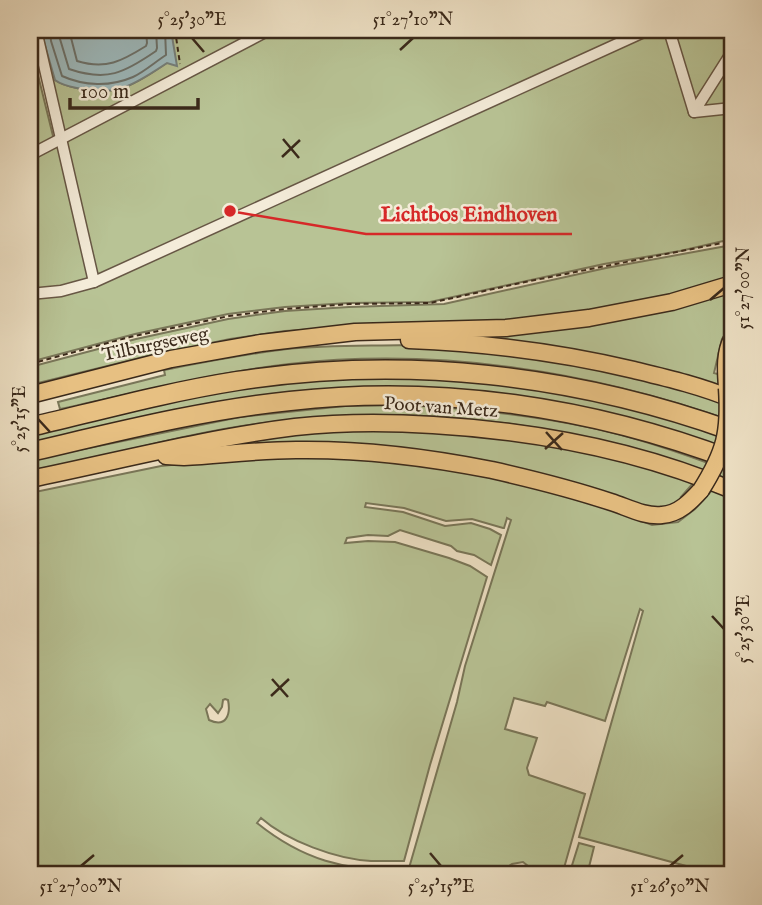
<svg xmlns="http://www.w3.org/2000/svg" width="762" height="905" font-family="'IM FELL English',serif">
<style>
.green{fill:#b8c395;stroke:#797658;stroke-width:2;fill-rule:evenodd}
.water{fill:#9ebbbf;stroke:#76817d;stroke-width:2}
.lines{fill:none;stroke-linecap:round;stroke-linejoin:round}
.shore{stroke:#6c726c;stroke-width:2}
.minor-casing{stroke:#675745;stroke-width:13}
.trunk-casing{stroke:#3a291a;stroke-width:19}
.motorway-casing{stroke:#3a291a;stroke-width:21}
.path{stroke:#3a291a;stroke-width:2;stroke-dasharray:5 3.5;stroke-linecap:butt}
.minor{stroke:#f4ecd9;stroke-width:10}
.trunk{stroke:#e7c082;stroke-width:16}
.motorway{stroke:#e7c082;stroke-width:18}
.trunk-bridge-casing{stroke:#3a291a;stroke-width:19;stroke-linecap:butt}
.trunk-bridge{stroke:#e7c082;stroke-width:16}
.ticks{fill:none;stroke:#3a291a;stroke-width:2.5}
.labels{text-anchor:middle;stroke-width:5;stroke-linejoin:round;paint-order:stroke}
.street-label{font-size:19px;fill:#3a291a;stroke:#f4ecd9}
.leader{fill:none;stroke:#d62828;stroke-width:2.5}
.callout-dot{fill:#d62828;stroke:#f4ecd9;stroke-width:2.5}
.callout-label{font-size:21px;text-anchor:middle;font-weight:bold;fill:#d62828;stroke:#f4ecd9;stroke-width:5;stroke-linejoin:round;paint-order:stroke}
.neatline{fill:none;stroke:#3a291a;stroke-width:2.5}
.ticks-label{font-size:18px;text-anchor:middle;fill:#3a291a}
</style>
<rect width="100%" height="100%" fill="#eee1c5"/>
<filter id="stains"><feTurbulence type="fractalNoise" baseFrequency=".00286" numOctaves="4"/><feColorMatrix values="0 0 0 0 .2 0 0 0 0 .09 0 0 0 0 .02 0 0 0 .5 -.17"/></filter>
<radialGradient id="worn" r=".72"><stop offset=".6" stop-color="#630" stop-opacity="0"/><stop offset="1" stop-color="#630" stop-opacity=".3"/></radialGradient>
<!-- green -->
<g class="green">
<path d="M 37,30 L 43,30 L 44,42 L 55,80 C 63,86 72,87 81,89 C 118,97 139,82 168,62 L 170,63 L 155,30 L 732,30 L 732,239 L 680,251 L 604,264 L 430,302 L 349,303 L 285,307 L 228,314 L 135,334 L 30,362 L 30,297 C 52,295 73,292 93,283 L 76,211 L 90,277 L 89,279 C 72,289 49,291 30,291 L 30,159 L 57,144 L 61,147 L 59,138 L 63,136 Z"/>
<path d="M 30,66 L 37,71 L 54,140 L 30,152 Z"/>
<path d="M 732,245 L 732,279 L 671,297 L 506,323 L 350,327 L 285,331 L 230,339 L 140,358 L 30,385 L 30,367 L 136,339 L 228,319 L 285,311 L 349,307 L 444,304 L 606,268 Z"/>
<path d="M 732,289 L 732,324 L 722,339 L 714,373 L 732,378 L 732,394 L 457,336 Z"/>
<path d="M 405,345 L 455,347 L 603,368 L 732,404 L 732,421 C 591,371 438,347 289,364 C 211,373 136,393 60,409 L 58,402 L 165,375 L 164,370 C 205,362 245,354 287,349 C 326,345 366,346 405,345 Z"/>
<path d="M 453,376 L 596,398 L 732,438 L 732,453 L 401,390 L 30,445 L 30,432 L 153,403 L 291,380 Z"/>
<path d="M 401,405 C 464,408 526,414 588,427 C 637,437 685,454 732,472 L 732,481 C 698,467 663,456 626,447 C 500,414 371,406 242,426 C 171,437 100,458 30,475 L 30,460 L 240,417 L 345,406 Z"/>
<path d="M 340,430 L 447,431 L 583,450 L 695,481 L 681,497 L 682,498 L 673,507 L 657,510 L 443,456 L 159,456 L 294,434 Z"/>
<path d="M 260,456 L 396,460 L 487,475 L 597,504 L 652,525 L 678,522 L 695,509 L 714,488 L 732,496 L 732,875 L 688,875 L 690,867 L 579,837 L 643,611 L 640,609 L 605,721 L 547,702 L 545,706 L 514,698 L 505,729 L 537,738 L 527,768 L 529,775 L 585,794 L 562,875 L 521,875 L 523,874 L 528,866 L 523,862 L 512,864 L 506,868 L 505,872 L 509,875 L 407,875 L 457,702 L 465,666 L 511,520 L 507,518 L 504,528 L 503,528 L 472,519 L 446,521 L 404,508 L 366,503 L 365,507 L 403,512 L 445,526 L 471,523 L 490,529 L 501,535 L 491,565 L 474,555 L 457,551 L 451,546 L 400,530 L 388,536 L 368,535 L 347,538 L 345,543 L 368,541 L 395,542 L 449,558 L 470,566 L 487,577 L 430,765 L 404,861 C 393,861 382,861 371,861 C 336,859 287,841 261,818 L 257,823 C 303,860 345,871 403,870 L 401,875 L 30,875 L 30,551 L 38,543 L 34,540 L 30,543 L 30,493 L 161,466 ZM 225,699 L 228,700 C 231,715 226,728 209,720 L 206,709 L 210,704 L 218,713 L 222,707 L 223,700 Z"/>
<path d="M 579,843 L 594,847 L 587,875 L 569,875 Z"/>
</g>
<!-- water -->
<path class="water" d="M 43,30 L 171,30 L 177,66 L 167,63 C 138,82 118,97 81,89 C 72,87 63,86 55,80 L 44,42 Z"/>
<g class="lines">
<!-- shore -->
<g class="shore">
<path d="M 50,30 L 51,41 L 62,76 C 84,86 110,87 133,77 C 144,72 155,62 166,55 L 165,30"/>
<path d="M 59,30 L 60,39 L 69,69 C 107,82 124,73 156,51 L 157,48 L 156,30"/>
<path d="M 69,30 L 77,61 C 106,70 122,61 146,46 L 147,43 L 146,30"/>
</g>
<!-- minor casing -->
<g class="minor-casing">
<g id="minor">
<path d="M 36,30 L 94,282 L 648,30"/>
<path d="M 669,30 L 694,112"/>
<path d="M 732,52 L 694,112 L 732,108"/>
<path d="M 30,155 L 269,30"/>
<path d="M 30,294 L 61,291 L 94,282"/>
</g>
</g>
<!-- trunk casing -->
<g class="trunk-casing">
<g id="trunk">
<path d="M 409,340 C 485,343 559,352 634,370 C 667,378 701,386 732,399"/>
<path d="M 727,388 C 726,372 724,354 732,339"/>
<path d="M 30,395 L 171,359 L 261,343 L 355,332 L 506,328 L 589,318 L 672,302 L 732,284"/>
<path d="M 166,456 L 184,457 C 221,455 258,450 296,450 C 362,449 427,457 492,470 C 532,479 572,489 611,502 C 627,507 645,517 662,515 C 679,514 691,501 701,490"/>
<path d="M 30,479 C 118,461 206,438 295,427 C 341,422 388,422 433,425 C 536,431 637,450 732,490"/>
</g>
</g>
<!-- motorway casing -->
<g class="motorway-casing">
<g id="motorway">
<path d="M 30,427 C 98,411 167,392 237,381 C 404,355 573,374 732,431"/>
<path d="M 30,452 C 116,432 202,410 290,401 C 440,384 592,407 732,460"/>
</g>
</g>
<!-- path -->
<g class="path">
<path d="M 175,30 L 180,64"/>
<path d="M 30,364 L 130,337 L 229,316 L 285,309 L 350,304 L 430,303 L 525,282 L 732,241"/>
</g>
<!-- minor -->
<use href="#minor" class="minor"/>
<!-- trunk -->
<use href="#trunk" class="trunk"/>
<!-- motorway -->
<use href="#motorway" class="motorway"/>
<!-- trunk-bridge casing -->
<g class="trunk-bridge-casing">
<path id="trunk-bridge" d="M 701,490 C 725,452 730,432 727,388"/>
</g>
<!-- trunk-bridge -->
<use href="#trunk-bridge" class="trunk-bridge"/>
</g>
<!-- ticks -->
<path class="ticks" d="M 192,38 L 204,52M 400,50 L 413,38M 283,139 L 299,158M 282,157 L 300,140M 710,300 L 724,288M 38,419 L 50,432M 546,432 L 562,450M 545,449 L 563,433M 712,616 L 724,629M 272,679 L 288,697M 271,696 L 289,679M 430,853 L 441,866M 81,866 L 94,855M 670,866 L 683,855"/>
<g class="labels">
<!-- street labels -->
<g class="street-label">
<text transform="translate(155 343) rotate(-12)" y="7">Tilburgseweg</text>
<text transform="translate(441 406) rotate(4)" y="7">Poot van Metz</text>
</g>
</g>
<!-- callouts -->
<path class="leader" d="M230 211L366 234H572"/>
<circle class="callout-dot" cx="230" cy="211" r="7"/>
<g class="callout-label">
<text x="469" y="221">Lichtbos Eindhoven</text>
</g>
<!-- margin -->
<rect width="762" height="905" fill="none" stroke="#eee1c5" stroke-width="77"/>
<!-- scale -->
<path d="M70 98v10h128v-10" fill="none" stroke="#3a291a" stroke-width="3.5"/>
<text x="80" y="98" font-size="21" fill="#3a291a" stroke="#f4ecd9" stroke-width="5" paint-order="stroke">100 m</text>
<rect x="38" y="38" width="686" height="828" class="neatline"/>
<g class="ticks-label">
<text x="192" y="25">5°25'30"E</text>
<text x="413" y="25">51°27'10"N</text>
<text transform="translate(743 288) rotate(-90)" y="6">51°27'00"N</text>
<text transform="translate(19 419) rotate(-90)" y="6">5°25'15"E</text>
<text transform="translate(743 629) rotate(-90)" y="6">5°25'30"E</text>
<text x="81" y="892">51°27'00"N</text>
<text x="441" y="892">5°25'15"E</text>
<text x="670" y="892">51°26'50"N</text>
</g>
<rect width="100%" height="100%" filter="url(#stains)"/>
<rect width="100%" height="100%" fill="url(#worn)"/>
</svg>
